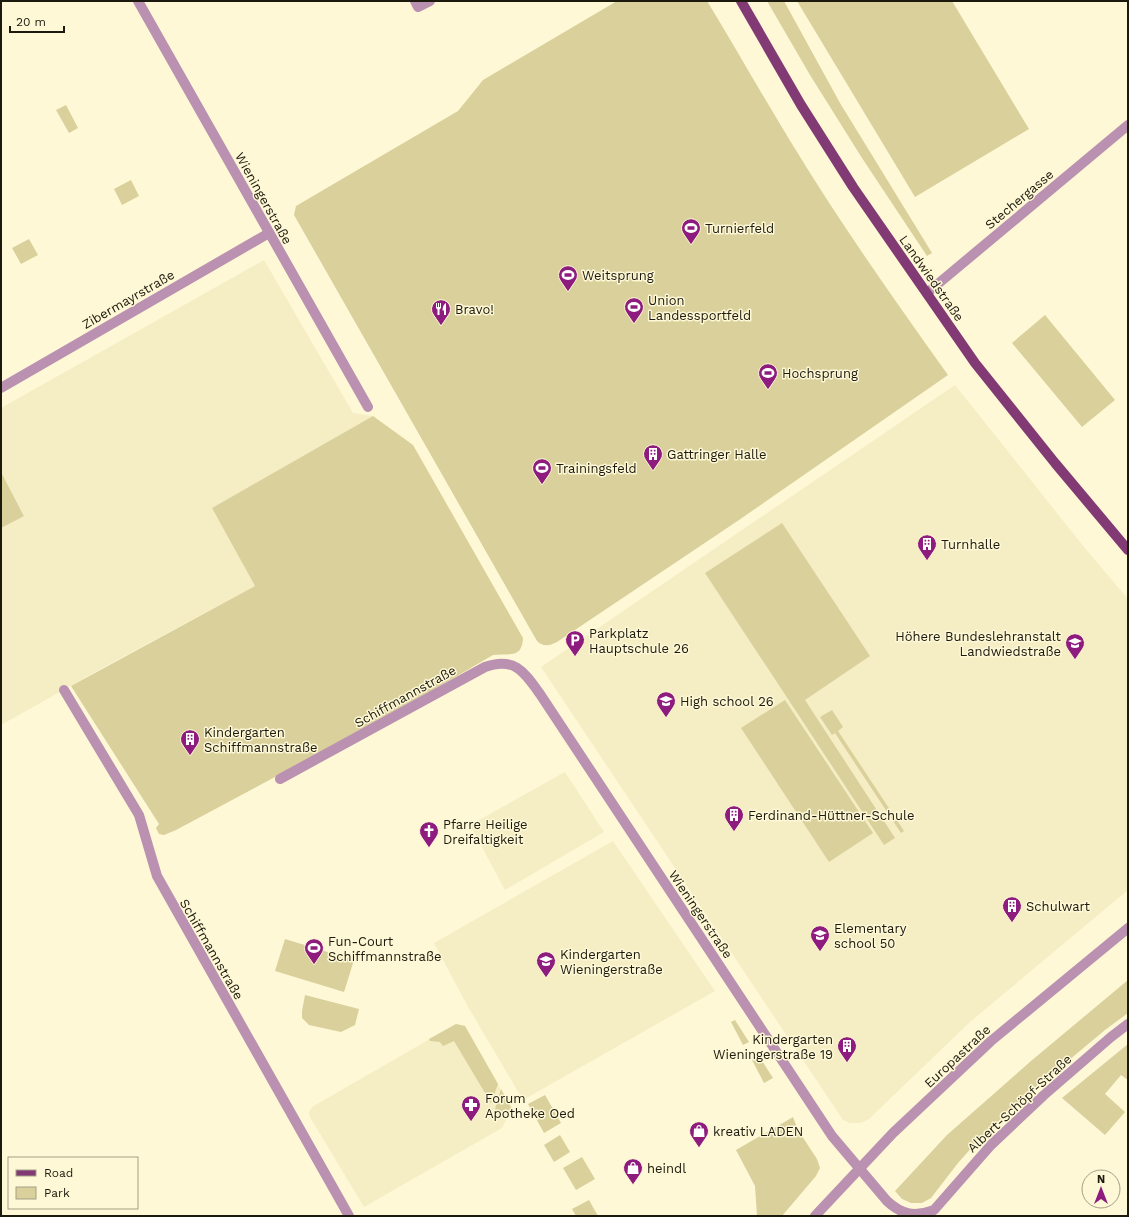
<svg xmlns="http://www.w3.org/2000/svg" width="1129" height="1217" font-family="'Work Sans',sans-serif">
<style>
.built{fill:#f5edc4}
.green{fill:#dad09c}
.lines{fill:none;stroke-linecap:round;stroke-linejoin:round}
.minor{stroke:#ba91b0;stroke-width:10}
.major{stroke:#823a74;stroke-width:10}
.labels{text-anchor:middle;stroke-width:3;stroke-linejoin:round;paint-order:stroke}
.street-label{font-size:13px;fill:#1c190d;stroke:#fef8d6}
.poi-label{font-size:13px;fill:#1c190d;stroke:#fef8d6;text-anchor:start}
</style>
<rect width="100%" height="100%" fill="#fef8d6"/>
<!-- built -->
<g class="built">
<path d="M 264,260 L 353,413 L 373,416 L 212,508 L 255,586 L 106,666 L 1,725 L 1,528 L 24,515 L 1,472 L 1,408 Z"/>
<path d="M 955,385 L 1084,547 L 1128,599 L 1128,890 L 970,1022 L 869,1119 L 861,1123 L 850,1123 L 843,1120 L 541,667 Z"/>
<path d="M 565,772 L 604,832 L 505,890 L 470,825 Z"/>
<path d="M 613,841 L 715,991 L 523,1100 L 467,1005 L 434,943 Z"/>
<path d="M 456,1024 L 465,1026 L 512,1109 L 502,1128 L 364,1207 L 310,1117 L 309,1112 L 312,1107 Z"/>
</g>
<!-- green -->
<g class="green">
<path d="M 617,1 L 707,1 C 735,47 761,93 789,139 C 838,220 893,298 948,375 L 739,520 L 557,642 C 549,646 543,647 537,641 L 294,215 L 296,206 L 458,111 L 483,80 Z"/>
<path d="M 767,1 L 784,1 L 840,103 L 932,253 L 927,256 L 862,158 L 810,75 Z"/>
<path d="M 797,1 L 952,1 L 1029,129 L 915,197 Z"/>
<path d="M 66,105 L 78,128 L 69,133 L 56,110 Z"/>
<path d="M 131,180 L 139,196 L 122,205 L 114,189 Z"/>
<path d="M 29,239 L 38,255 L 21,264 L 12,248 Z"/>
<path d="M 1045,315 L 1115,400 L 1082,427 L 1012,343 Z"/>
<path d="M 373,416 L 413,445 L 523,638 C 522,659 509,653 493,655 L 387,717 L 176,830 L 164,835 L 159,834 L 156,828 L 159,824 L 71,686 L 255,586 L 212,508 Z"/>
<path d="M 1,472 L 24,516 L 1,528 Z"/>
<path d="M 782,523 L 870,656 L 805,700 L 895,838 L 884,845 L 705,573 Z"/>
<path d="M 785,700 L 873,833 L 829,862 L 741,728 Z"/>
<path d="M 832,710 L 843,727 L 838,731 L 904,831 L 901,833 L 835,733 L 832,735 L 820,717 Z"/>
<path d="M 285,939 L 354,960 L 344,992 L 275,971 Z"/>
<path d="M 1128,980 L 1128,1013 L 1105,1030 L 1038,1086 L 982,1136 L 958,1163 L 931,1198 L 922,1203 L 911,1203 L 902,1199 L 895,1191 L 947,1135 L 1031,1061 Z"/>
<path d="M 305,995 L 359,1009 L 355,1025 L 341,1032 L 309,1025 L 302,1018 L 302,1011 Z"/>
<path d="M 735,1020 L 749,1042 L 743,1045 L 731,1022 Z"/>
<path d="M 456,1024 L 465,1026 L 498,1084 L 491,1103 L 454,1041 L 443,1046 L 440,1042 L 430,1041 L 429,1039 Z"/>
<path d="M 1128,1044 L 1128,1080 L 1121,1075 L 1105,1094 L 1125,1112 L 1105,1135 L 1062,1098 Z"/>
<path d="M 759,1056 L 773,1078 L 764,1083 L 752,1060 Z"/>
<path d="M 501,1089 L 512,1109 L 498,1115 L 495,1109 Z"/>
<path d="M 545,1095 L 561,1123 L 544,1133 L 528,1104 Z"/>
<path d="M 793,1117 L 798,1130 L 817,1159 L 820,1168 L 816,1176 L 782,1216 L 757,1216 L 755,1186 L 736,1150 Z"/>
<path d="M 560,1135 L 570,1152 L 554,1162 L 544,1145 Z"/>
<path d="M 582,1157 L 595,1179 L 576,1190 L 563,1168 Z"/>
<path d="M 589,1200 L 598,1216 L 576,1216 L 572,1209 Z"/>
</g>
<g class="lines">
<!-- minor -->
<g class="minor">
<path d="M 138,1 L 368,407"/>
<path d="M 415,1 L 418,7 L 430,1"/>
<path d="M 927,293 L 1128,125"/>
<path d="M 1,388 L 269,233"/>
<path d="M 64,690 L 139,815 L 157,876 L 349,1216"/>
<path d="M 280,779 L 485,667 C 515,656 525,673 540,694 L 832,1136 L 887,1201 C 902,1215 915,1217 934,1210 L 991,1145 L 1044,1095 L 1111,1037 L 1128,1024"/>
<path d="M 815,1216 L 893,1133 L 991,1041 L 1128,928"/>
</g>
<!-- major -->
<path class="major" d="M 741,1 L 801,105 L 853,187 L 975,363 L 1055,463 L 1128,550"/>
</g>
<!-- icons -->
<defs>
<g id="stadium-pin" transform="scale(1)"><path d="M0 17L-7.5 6A9.5 9.5 0 1 1 7.5 6Z" fill="#8e1c7e" stroke="#fef8d6"/><path d="M0-5a6.5 5 0 1 0 0 10a6.5 5 0 1 0 0-10ZM-3.5-1.8h7v3.6h-7Z" fill="#fff"/></g>
<g id="restaurant-pin" transform="scale(1)"><path d="M0 17L-7.5 6A9.5 9.5 0 1 1 7.5 6Z" fill="#8e1c7e" stroke="#fef8d6"/><path d="M-5-6h1v4h1v-4h1v4h1v-4h1v5L-1.5 .5V6h-2V.5L-5-1ZM5-6V6H3V1.5H1.5Q1.5-4 5-6Z" fill="#fff"/></g>
<g id="building-pin" transform="scale(1)"><path d="M0 17L-7.5 6A9.5 9.5 0 1 1 7.5 6Z" fill="#8e1c7e" stroke="#fef8d6"/><path d="M-4-6H4V6H1V3H-1V6H-4ZM-2.5-4.3h1.7v1.8h-1.7ZM.8-4.3h1.7v1.8H.8ZM-2.5-1h1.7V.8h-1.7ZM.8-1h1.7V.8H.8Z" fill="#fff"/></g>
<g id="parking-pin" transform="scale(1)"><path d="M0 17L-7.5 6A9.5 9.5 0 1 1 7.5 6Z" fill="#8e1c7e" stroke="#fef8d6"/><path d="M-3.5-5.5H1a3.5 3.5 0 0 1 0 7H-1V5.5H-3.5ZM-1-3.4V-.6H.8a1.4 1.4 0 0 0 0-2.8Z" fill="#fff"/></g>
<g id="school-pin" transform="scale(1)"><path d="M0 17L-7.5 6A9.5 9.5 0 1 1 7.5 6Z" fill="#8e1c7e" stroke="#fef8d6"/><path d="M0-5L7-2L0 1L-7-2ZM-4 1L0 2.5L4 1V4Q0 6-4 4Z" fill="#fff"/></g>
<g id="church-pin" transform="scale(1)"><path d="M0 17L-7.5 6A9.5 9.5 0 1 1 7.5 6Z" fill="#8e1c7e" stroke="#fef8d6"/><path d="M-1.2-6h2.4v3.5h3.3v2.4h-3.3V6h-2.4V-.1h-3.3v-2.4h3.3Z" fill="#fff"/></g>
<g id="pharmacy-pin" transform="scale(1)"><path d="M0 17L-7.5 6A9.5 9.5 0 1 1 7.5 6Z" fill="#8e1c7e" stroke="#fef8d6"/><path d="M-2-6h4v4h4v4h-4v4h-4v-4h-4v-4h4Z" fill="#fff"/></g>
<g id="shop-pin" transform="scale(1)"><path d="M0 17L-7.5 6A9.5 9.5 0 1 1 7.5 6Z" fill="#8e1c7e" stroke="#fef8d6"/><path d="M-5-2.5h2.3a2.7 3.5 0 0 1 5.4 0H5L5.5 6h-11ZM-1.5-2.5h3a1.5 2.3 0 0 0-3 0Z" fill="#fff"/></g>
</defs>
<g fill-rule="evenodd">
<use href="#stadium-pin" x="691" y="228"/>
<use href="#stadium-pin" x="568" y="275"/>
<use href="#stadium-pin" x="634" y="307"/>
<use href="#restaurant-pin" x="441" y="309"/>
<use href="#stadium-pin" x="768" y="373"/>
<use href="#building-pin" x="653" y="454"/>
<use href="#stadium-pin" x="542" y="468"/>
<use href="#building-pin" x="927" y="544"/>
<use href="#parking-pin" x="575" y="640"/>
<use href="#school-pin" x="1075" y="643"/>
<use href="#school-pin" x="666" y="701"/>
<use href="#building-pin" x="190" y="739"/>
<use href="#building-pin" x="734" y="815"/>
<use href="#church-pin" x="429" y="831"/>
<use href="#building-pin" x="1012" y="906"/>
<use href="#school-pin" x="820" y="935"/>
<use href="#stadium-pin" x="314" y="948"/>
<use href="#school-pin" x="546" y="961"/>
<use href="#building-pin" x="847" y="1046"/>
<use href="#pharmacy-pin" x="471" y="1105"/>
<use href="#shop-pin" x="699" y="1131"/>
<use href="#shop-pin" x="633" y="1168"/>
</g>
<g class="labels">
<!-- street labels -->
<g class="street-label">
<text transform="translate(264 198) rotate(61)" y="5">Wieningerstraße</text>
<text transform="translate(1019 199) rotate(-40)" y="5">Stechergasse</text>
<text transform="translate(932 278) rotate(55)" y="5">Landwiedstraße</text>
<text transform="translate(128 299) rotate(-30)" y="5">Zibermayrstraße</text>
<text transform="translate(405 696) rotate(-29)" y="5">Schiffmannstraße</text>
<text transform="translate(701 914) rotate(56)" y="5">Wieningerstraße</text>
<text transform="translate(212 949) rotate(60)" y="5">Schiffmannstraße</text>
<text transform="translate(957 1056) rotate(-43)" y="5">Europastraße</text>
<text transform="translate(1019 1103) rotate(-43)" y="5">Albert-Schöpf-Straße</text>
</g>
<!-- poi labels -->
<g class="poi-label">
<text x="705" y="233">Turnierfeld</text>
<text x="582" y="280">Weitsprung</text>
<text x="648" y="305">Union<tspan x="648" dy="15">Landessportfeld</tspan></text>
<text x="455" y="314">Bravo!</text>
<text x="782" y="378">Hochsprung</text>
<text x="667" y="459">Gattringer Halle</text>
<text x="556" y="473">Trainingsfeld</text>
<text x="941" y="549">Turnhalle</text>
<text x="589" y="638">Parkplatz<tspan x="589" dy="15">Hauptschule 26</tspan></text>
<text x="1061" y="641" text-anchor="end">Höhere Bundeslehranstalt<tspan x="1061" dy="15">Landwiedstraße</tspan></text>
<text x="680" y="706">High school 26</text>
<text x="204" y="737">Kindergarten<tspan x="204" dy="15">Schiffmannstraße</tspan></text>
<text x="748" y="820">Ferdinand-Hüttner-Schule</text>
<text x="443" y="829">Pfarre Heilige<tspan x="443" dy="15">Dreifaltigkeit</tspan></text>
<text x="1026" y="911">Schulwart</text>
<text x="834" y="933">Elementary<tspan x="834" dy="15">school 50</tspan></text>
<text x="328" y="946">Fun-Court<tspan x="328" dy="15">Schiffmannstraße</tspan></text>
<text x="560" y="959">Kindergarten<tspan x="560" dy="15">Wieningerstraße</tspan></text>
<text x="833" y="1044" text-anchor="end">Kindergarten<tspan x="833" dy="15">Wieningerstraße 19</tspan></text>
<text x="485" y="1103">Forum<tspan x="485" dy="15">Apotheke Oed</tspan></text>
<text x="713" y="1136">kreativ LADEN</text>
<text x="647" y="1173">heindl</text>
</g>
</g>
<!-- border -->
<rect width="1129" height="1217" fill="none" stroke="#1c190d" stroke-width="4"/>
<!-- legend -->
<rect x="8" y="1157" width="130" height="52" fill="#fef8d6" stroke="#a49f86"/>
<rect x="16" y="1170" width="20" height="6" fill="#823a74" stroke="#a49f86"/>
<text x="44" y="1177" font-size="12" fill="#1c190d">Road</text>
<rect x="16" y="1187" width="20" height="12" fill="#dad09c" stroke="#a49f86"/>
<text x="44" y="1197" font-size="12" fill="#1c190d">Park</text>
<!-- north arrow -->
<g transform="translate(1101 1189)"><circle r="19" fill="#fef8d6" stroke="#a49f86"/>
<path d="M0-3L7 15L0 10L-7 15Z" fill="#8e1c7e"/>
<text y="-6" font-size="11" font-weight="bold" text-anchor="middle" fill="#1c190d">N</text>
</g>
<!-- scale -->
<path d="M10 26v6h54v-6" fill="none" stroke="#1c190d" stroke-width="2"/>
<text x="16" y="26" font-size="12" fill="#1c190d" stroke="#fef8d6" stroke-width="3" paint-order="stroke">20 m</text>
</svg>
